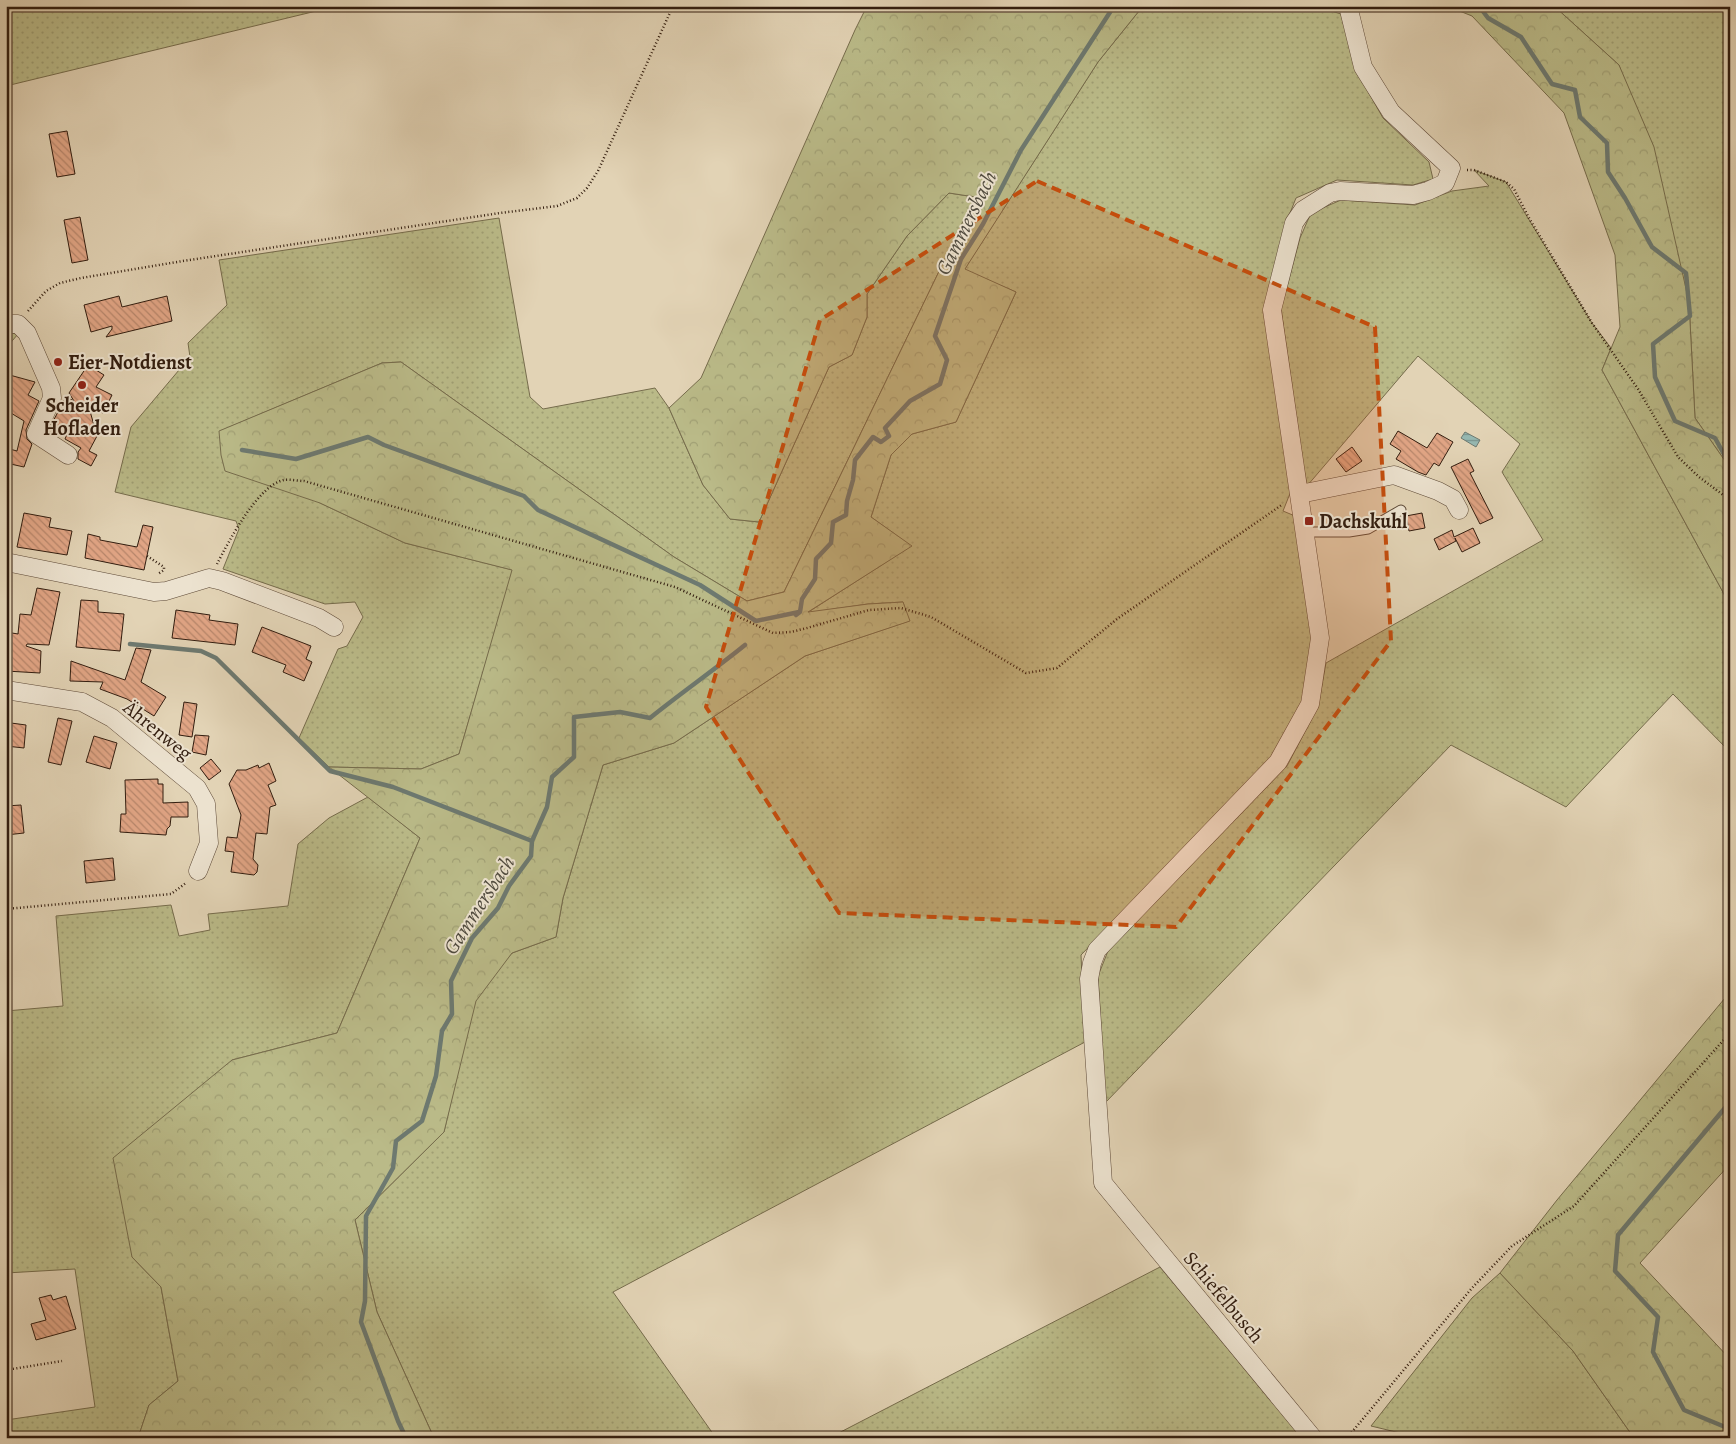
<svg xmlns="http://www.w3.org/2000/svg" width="1736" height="1444" font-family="Alegreya,serif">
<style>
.grass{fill:url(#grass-dots);stroke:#766c4c}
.forest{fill:url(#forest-crowns);stroke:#766c4c}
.water{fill:url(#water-rules);stroke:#6d7970}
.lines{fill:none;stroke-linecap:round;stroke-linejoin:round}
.stream{stroke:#6d7970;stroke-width:4.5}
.building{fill:url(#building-back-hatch);stroke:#321d0f}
.lane-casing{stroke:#5e4a38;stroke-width:11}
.street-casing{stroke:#5e4a38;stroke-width:19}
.path{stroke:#321d0f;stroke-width:2.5;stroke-dasharray:1 2.5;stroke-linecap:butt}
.lane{stroke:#ece2cf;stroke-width:9}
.street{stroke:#ece2cf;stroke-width:18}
.marked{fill:#c44d0d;fill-opacity:0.2;stroke:#c44d0d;stroke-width:4;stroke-dasharray:10 6;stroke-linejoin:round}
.poi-dot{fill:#8f2418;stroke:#ece2cf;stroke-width:2}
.labels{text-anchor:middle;stroke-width:4;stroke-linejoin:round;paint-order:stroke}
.poi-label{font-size:20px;font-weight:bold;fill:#321d0f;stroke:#ece2cf;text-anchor:start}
.street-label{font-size:20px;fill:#321d0f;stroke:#ece2cf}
.water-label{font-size:21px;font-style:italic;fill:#504b3f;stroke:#ece2cf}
</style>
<defs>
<pattern id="grass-dots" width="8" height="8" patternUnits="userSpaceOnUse" patternTransform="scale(1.25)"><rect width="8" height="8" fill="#baba88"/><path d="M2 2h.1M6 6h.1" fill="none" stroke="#a09f74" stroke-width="1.8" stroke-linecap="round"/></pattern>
<pattern id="forest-crowns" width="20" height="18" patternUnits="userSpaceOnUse" patternTransform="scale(1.25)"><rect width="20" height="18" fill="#baba88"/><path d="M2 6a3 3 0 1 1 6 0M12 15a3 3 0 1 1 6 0" fill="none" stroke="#a09f74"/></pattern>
<pattern id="water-rules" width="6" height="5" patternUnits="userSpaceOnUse" patternTransform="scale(1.25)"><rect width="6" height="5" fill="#95b7b0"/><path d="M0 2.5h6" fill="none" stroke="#7a948e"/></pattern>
<pattern id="building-back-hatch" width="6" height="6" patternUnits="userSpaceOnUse" patternTransform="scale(1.25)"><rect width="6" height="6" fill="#e1a585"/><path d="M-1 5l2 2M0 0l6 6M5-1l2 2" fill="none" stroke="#b7866b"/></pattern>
</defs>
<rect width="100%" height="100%" fill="#e2d3b5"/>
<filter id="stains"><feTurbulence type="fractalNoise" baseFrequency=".004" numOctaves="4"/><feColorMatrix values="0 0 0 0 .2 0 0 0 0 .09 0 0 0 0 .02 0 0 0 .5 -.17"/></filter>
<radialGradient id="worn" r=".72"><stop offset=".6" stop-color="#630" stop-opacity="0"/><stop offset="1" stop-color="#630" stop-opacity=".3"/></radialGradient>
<!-- grass -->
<g class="grass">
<path d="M 6,6 L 337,6 L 6,86 Z"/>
<path d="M 1143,6 L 1315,6 L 1341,14 L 1357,72 L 1383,118 L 1429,162 L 1433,179 L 1413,185 L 1337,180 L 1296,198 L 1288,218 L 1264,307 L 1291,491 L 1283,511 L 1295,516 L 1312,639 L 1303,700 L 1272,758 L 1081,955 L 1085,1042 L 613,1292 L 716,1438 L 434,1438 L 377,1312 L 355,1220 L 444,1132 L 475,997 L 512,953 L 556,937 L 563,898 L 603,765 L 674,743 L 805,656 L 909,621 L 903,602 L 868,604 L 807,613 L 911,546 L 871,517 L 891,455 L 912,434 L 956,422 L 1016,292 L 964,270 L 1098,62 Z"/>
<path d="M 1554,6 L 1730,6 L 1728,187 L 1730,193 L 1730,468 L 1695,418 L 1689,302 L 1619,65 Z"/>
<path d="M 1474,170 L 1506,182 L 1592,323 L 1611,348 L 1602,370 L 1730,605 L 1730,752 L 1673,694 L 1566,807 L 1451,745 L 1105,1103 L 1098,976 L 1108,951 L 1287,766 L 1318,707 L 1326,663 L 1543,540 L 1502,472 L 1520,444 L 1418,356 L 1307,486 L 1303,464 L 1281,309 L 1300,238 L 1311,213 L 1341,200 L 1415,205 L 1452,191 L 1489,186 Z"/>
<path d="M 949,193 L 975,197 L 784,592 L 747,601 L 674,557 L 401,362 L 382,363 L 220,431 L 320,503 L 405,543 L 513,570 L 459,754 L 421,769 L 329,767 L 299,738 L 338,649 L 347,646 L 363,617 L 355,602 L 325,604 L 223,569 L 239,529 L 236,521 L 115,492 L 131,427 L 190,357 L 188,343 L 227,305 L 219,260 L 499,218 L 530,397 L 543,409 L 655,388 L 669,408 L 703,485 L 730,519 L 759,522 L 829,367 L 852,355 L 867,317 L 867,294 L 907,236 Z"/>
<path d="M 6,332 L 18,334 L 7,347 L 10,368 L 6,367 Z"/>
<path d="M 368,797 L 420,838 L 337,1033 L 232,1060 L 132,1257 L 161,1287 L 178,1381 L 149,1405 L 138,1438 L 6,1438 L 6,1420 L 95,1407 L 75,1269 L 6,1273 L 6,1011 L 63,1006 L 56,916 L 171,905 L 179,936 L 210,930 L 208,914 L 288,906 L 298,844 L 329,818 Z"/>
<path d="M 1160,1267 L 1302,1438 L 829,1438 Z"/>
<path d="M 1500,1273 L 1573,1351 L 1634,1438 L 1421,1438 L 1371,1426 L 1472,1298 Z"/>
</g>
<!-- forest -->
<g class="forest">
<path d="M 867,6 L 1143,6 L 1098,62 L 965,269 L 1016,292 L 956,422 L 912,434 L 891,455 L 871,517 L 912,546 L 808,612 L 868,604 L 903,602 L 910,621 L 805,656 L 674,743 L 603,765 L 563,898 L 556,937 L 512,953 L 476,1001 L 444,1132 L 355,1220 L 377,1312 L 434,1438 L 138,1438 L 149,1405 L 178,1381 L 161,1287 L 132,1257 L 113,1158 L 232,1060 L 337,1033 L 420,838 L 329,767 L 421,769 L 459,754 L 512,570 L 405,543 L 320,503 L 225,471 L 221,455 L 219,431 L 382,363 L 401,362 L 674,557 L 747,601 L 784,592 L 975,197 L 949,193 L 907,236 L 867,294 L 867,317 L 852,355 L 829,367 L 759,522 L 730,519 L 703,485 L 669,408 L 701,378 L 855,30 Z"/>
<path d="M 1447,6 L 1554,6 L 1619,65 L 1654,147 L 1689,302 L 1695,418 L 1730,468 L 1730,605 L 1602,370 L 1620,327 L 1615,255 L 1564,113 L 1472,16 Z"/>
<path d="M 1730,992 L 1730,1164 L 1640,1263 L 1730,1359 L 1730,1438 L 1634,1438 L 1573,1351 L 1500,1273 L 1557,1200 Z"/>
</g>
<!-- water -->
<path class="water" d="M 1465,432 L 1480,440 L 1476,447 L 1461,438 Z"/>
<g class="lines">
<!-- stream -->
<g class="stream">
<path d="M 1479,6 L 1488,18 L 1521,37 L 1552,84 L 1575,90 L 1580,117 L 1607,143 L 1608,172 L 1625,198 L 1652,247 L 1686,273 L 1690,316 L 1653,344 L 1655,377 L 1675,421 L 1715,438 L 1730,465"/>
<path d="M 242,450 L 296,459 L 368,437 L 384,445 L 524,496 L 538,510 L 700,585 L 756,621 L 799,612"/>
<path d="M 796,615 L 800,612 L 802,599 L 815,579 L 816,559 L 831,543 L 833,522 L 846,515 L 847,501 L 853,480 L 855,460 L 873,437 L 881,442 L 889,436 L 885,428 L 910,401 L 940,384 L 947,360 L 935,336 L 961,259 L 983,224 L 1021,150 L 1114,6"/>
<path d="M 130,644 L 201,651 L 216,658 L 330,771 L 393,787 L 532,841"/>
<path d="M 1730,1102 L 1618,1235 L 1615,1271 L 1658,1317 L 1653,1352 L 1684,1410 L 1730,1429"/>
<path d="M 406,1438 L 398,1421 L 361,1322 L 365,1301 L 366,1216 L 393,1168 L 396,1141 L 422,1121 L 436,1076 L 442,1031 L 452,1014 L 451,981 L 472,938 L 498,908 L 509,886 L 531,856 L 532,841 L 547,807 L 552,777 L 574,757 L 574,717 L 620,712 L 650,718 C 681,693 714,670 745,645"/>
</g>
</g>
<!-- building -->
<g class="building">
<path d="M 67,131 L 75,174 L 57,177 L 49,134 Z"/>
<path d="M 80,217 L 88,260 L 72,263 L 64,220 Z"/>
<path d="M 119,296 L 122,307 L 167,296 L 172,321 L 106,337 L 112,329 L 112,326 L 91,332 L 84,305 Z"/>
<path d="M 88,365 L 104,375 L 96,387 L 112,395 L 103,413 L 88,404 L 97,436 L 89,451 L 97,455 L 91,466 L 78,459 L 78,452 L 81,448 L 65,439 L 67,434 L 51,425 L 66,397 L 74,401 L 69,393 Z"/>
<path d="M 6,374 L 35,382 L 28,395 L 39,401 L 26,430 L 27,439 L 32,444 L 24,467 L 6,463 L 6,448 L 17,451 L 24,421 L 6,410 Z"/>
<path d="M 1398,431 L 1427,448 L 1437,433 L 1453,442 L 1439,466 L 1434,463 L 1426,475 L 1418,472 L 1396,459 L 1401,451 L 1390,444 Z"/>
<path d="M 1352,447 L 1362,461 L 1346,472 L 1336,459 Z"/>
<path d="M 1468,459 L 1474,471 L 1470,473 L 1493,518 L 1480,524 L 1451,467 Z"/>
<path d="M 24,513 L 51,518 L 49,527 L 72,531 L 67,555 L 17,547 Z"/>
<path d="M 1422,513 L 1425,528 L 1409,531 L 1406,516 Z"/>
<path d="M 143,525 L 153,527 L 144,570 L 85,558 L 88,534 L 100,537 L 100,540 L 137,547 Z"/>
<path d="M 1473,528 L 1480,543 L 1462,552 L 1455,538 L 1456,541 L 1439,550 L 1434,539 L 1452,530 L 1454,537 Z"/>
<path d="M 37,588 L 60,592 L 49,645 L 27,644 L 26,646 L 41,651 L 40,673 L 6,671 L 6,632 L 18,634 L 20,614 L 31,615 Z"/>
<path d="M 81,600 L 98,601 L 98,612 L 124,614 L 120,651 L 76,647 Z"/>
<path d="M 176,610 L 210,615 L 209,620 L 238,624 L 235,645 L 172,638 Z"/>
<path d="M 262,627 L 311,646 L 306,659 L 312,662 L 304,681 L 283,672 L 286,665 L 252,652 Z"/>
<path d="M 136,648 L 151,650 L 141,682 L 166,697 L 154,716 L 127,699 L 100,689 L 103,682 L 70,681 L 71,661 L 125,680 Z"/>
<path d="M 184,702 L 197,704 L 192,737 L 179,735 Z"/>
<path d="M 58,718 L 72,721 L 61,765 L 48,762 Z"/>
<path d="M 11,723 L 26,725 L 24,748 L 6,746 L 6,725 L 11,725 Z"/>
<path d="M 195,735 L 209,736 L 206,755 L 192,752 Z"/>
<path d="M 94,736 L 117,743 L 110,769 L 86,762 Z"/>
<path d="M 211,759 L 221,771 L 209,780 L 200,768 Z"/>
<path d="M 269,763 L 276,781 L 268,785 L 276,805 L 270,807 L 267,834 L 256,833 L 253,859 L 258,865 L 257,872 L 254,875 L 231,872 L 234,852 L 225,851 L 227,837 L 237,838 L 241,815 L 229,784 L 237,770 L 246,770 L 258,765 L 259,768 Z"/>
<path d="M 158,779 L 158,784 L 163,784 L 163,803 L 188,802 L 188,817 L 171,817 L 170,826 L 167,829 L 166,835 L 120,832 L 121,814 L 126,814 L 125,780 Z"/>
<path d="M 21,805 L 24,833 L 6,835 L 6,806 Z"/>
<path d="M 113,858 L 115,880 L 86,883 L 84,861 Z"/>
<path d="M 51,1295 L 53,1300 L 66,1296 L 76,1329 L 36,1340 L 31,1324 L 46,1320 L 39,1298 Z"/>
</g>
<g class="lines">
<!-- lane casing -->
<g class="lane-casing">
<path id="lane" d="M 1305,532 L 1349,532 L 1368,529 L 1401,510"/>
</g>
<!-- street casing -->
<g class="street-casing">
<g id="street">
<path d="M 6,324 L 18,324 L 27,333 L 51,388 L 52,398 L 36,434 L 68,455"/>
<path d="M 1300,494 L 1394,475 L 1438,491 L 1453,499 L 1459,510"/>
<path d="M 6,562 L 154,592 L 166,591 L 209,578 L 222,581 L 319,618 L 334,627"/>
<path d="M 6,690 L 82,702 L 112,718 L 197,788 L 206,804 L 209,843 L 198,871"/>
<path d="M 1313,1438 L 1103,1183 L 1089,979 L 1092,963 L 1097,950 L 1278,762 L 1310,704 L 1320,638 L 1272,310 L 1294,223 L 1303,210 L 1330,193 L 1340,191 L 1413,195 L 1428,191 L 1445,183 L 1451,168 L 1391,112 L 1363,67 L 1348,6"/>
</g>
</g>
<!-- path -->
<g class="path">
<path d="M 1730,142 L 1728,187 L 1730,193"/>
<path d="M 1467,170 L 1474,170 L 1506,182 L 1514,189 L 1529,218 L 1592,323 L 1638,389 L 1678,457 L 1699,477 L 1730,500"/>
<path d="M 28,311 L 46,291 L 60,283 L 81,278 L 183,261 L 500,213 L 557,206 L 577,198 L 587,188 L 598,171 L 673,6"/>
<path d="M 147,556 L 164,567 L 164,570 L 158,574"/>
<path d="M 217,564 C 229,541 258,485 284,480 C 290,479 298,481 304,481 L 675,587 L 773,633 L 791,632 L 807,628 L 869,610 L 901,608 L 931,617 L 1026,673 L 1057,668 L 1117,619 L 1283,504"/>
<path d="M 6,909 L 171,894 L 186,883"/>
<path d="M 6,1370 L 62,1361"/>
<path d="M 1347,1438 L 1472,1288 L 1512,1246 L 1574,1206 L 1730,1033"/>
</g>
<!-- lane -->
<use href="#lane" class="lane"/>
<!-- street -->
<use href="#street" class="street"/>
</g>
<!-- marked area -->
<path class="marked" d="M 1037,181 L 1375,327 L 1391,641 L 1176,927 L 839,913 L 706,707 L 820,320 Z"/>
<!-- markers -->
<g class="poi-dot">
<circle cx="58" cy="362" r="5"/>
<circle cx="82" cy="385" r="5"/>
<rect x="1304" y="516" width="10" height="10" rx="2.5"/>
</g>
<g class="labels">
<!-- poi labels -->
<g class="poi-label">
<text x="68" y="369">Eier-Notdienst</text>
<text x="82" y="412" text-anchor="middle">Scheider<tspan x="82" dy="23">Hofladen</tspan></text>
<text x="1319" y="528">Dachskuhl</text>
</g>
<!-- street labels -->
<g class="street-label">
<text transform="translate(158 730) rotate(39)" y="7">Ährenweg</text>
<text transform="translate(1224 1297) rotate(50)" y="7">Schiefelbusch</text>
</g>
<!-- water labels -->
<g class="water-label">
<text transform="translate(966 223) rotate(-64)" y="7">Gammersbach</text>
<text transform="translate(479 905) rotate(-57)" y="7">Gammersbach</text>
</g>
</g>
<!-- margin -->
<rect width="1736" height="1444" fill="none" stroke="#e2d3b5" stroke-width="25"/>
<rect x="8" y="8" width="1721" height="1429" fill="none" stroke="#321d0f" stroke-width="2.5"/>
<rect x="12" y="12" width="1711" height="1419" fill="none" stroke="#321d0f"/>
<rect width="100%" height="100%" filter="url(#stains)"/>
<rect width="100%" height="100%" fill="url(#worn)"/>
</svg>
